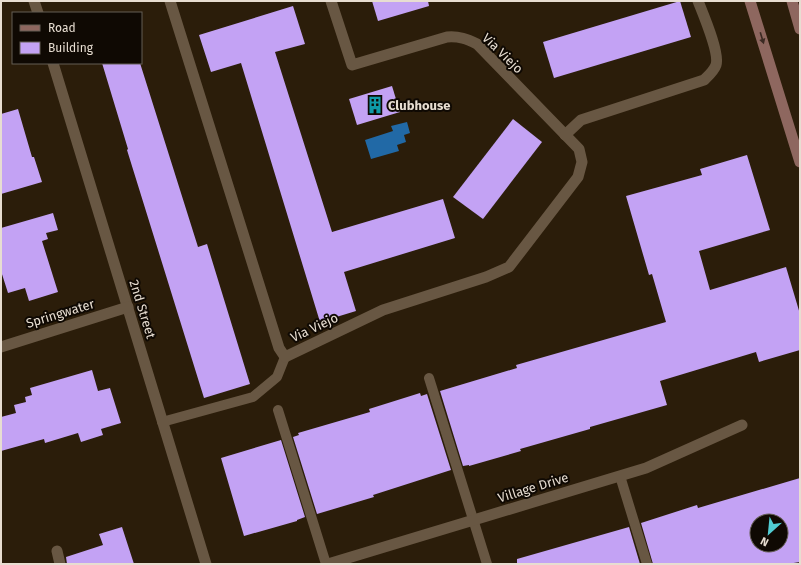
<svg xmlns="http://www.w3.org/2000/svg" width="801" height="565" font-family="'Fira Sans',sans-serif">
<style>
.water{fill:#2169a6}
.building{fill:#c3a2f4;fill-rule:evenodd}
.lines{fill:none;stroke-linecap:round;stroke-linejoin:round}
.service{stroke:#685743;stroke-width:10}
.minor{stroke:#685743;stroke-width:11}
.secondary{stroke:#8e675f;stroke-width:11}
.oneway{fill:#3b2a23}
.labels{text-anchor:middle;stroke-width:4;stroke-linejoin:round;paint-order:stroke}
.street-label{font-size:13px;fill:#e7ddd1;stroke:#0f0903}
.poi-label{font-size:13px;font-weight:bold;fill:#e7ddd1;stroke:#0f0903;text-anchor:start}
</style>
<rect width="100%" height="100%" fill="#2b1d0a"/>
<!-- water -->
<path class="water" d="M 407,122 L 410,133 L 404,135 L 406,142 L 397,145 L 399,151 L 371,159 L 365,140 L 393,131 L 391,126 Z"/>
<!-- building -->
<g class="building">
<path d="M 372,1 L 428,1 L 429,6 L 378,21 Z"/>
<path d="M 680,1 L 691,37 L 554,78 L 543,42 Z"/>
<path d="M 293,6 L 305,44 L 275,52 L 332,232 L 443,199 L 455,238 L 344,272 L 356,311 L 320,322 L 241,63 L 211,72 L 199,35 Z"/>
<path d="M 102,63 L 140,63 L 198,247 L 207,244 L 250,384 L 204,398 L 127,150 L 128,149 Z"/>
<path d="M 392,86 L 400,112 L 357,125 L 349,99 Z"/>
<path d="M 18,109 L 32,157 L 34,157 L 42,182 L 1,194 L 1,114 Z"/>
<path d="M 513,119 L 542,142 L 483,219 L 453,197 Z"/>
<path d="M 747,155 L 770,230 L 699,251 L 710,290 L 786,267 L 800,314 L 800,350 L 759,362 L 756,352 L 660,381 L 667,405 L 590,427 L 590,429 L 520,449 L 521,451 L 469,466 L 469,465 L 463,466 L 440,391 L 517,368 L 516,365 L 666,322 L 652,274 L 649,275 L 626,196 L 702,175 L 700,169 Z"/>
<path d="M 53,213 L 58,230 L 46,233 L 48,239 L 42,241 L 58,292 L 29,301 L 25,288 L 8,293 L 1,271 L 1,228 Z"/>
<path d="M 92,370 L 98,391 L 110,388 L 121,423 L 101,429 L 103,435 L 81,442 L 78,433 L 45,443 L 44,439 L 1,451 L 1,417 L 16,413 L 14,405 L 26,402 L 25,397 L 32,395 L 30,388 Z"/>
<path d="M 420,393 L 421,396 L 427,394 L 451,470 L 373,495 L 374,497 L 317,514 L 293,437 L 299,435 L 298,433 L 370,412 L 369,409 Z"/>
<path d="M 281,440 L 305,517 L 297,520 L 297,521 L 244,536 L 221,458 Z"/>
<path d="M 800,478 L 800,562 L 787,564 L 653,564 L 641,523 L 697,505 L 698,508 ZM 757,521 L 781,521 L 781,545 L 757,545 Z"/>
<path d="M 122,527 L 134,564 L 67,564 L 66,557 L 103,545 L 99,534 Z"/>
<path d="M 629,527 L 640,564 L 517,564 L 517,559 Z"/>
</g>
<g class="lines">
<!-- service -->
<g class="service">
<path d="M 429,378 L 487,564"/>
<path d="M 278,410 L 326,564"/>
<path d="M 162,422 L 253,397 L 277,377 L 285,357"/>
<path d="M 620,476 L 647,564"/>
</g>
<!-- minor -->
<g class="minor">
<path d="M 34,1 L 38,13"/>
<path d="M 170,1 L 279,348 L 285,357 L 383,310 L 486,277 L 509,267 L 578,177 L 582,162 L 579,149 L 477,44 C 467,39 459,36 447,37 L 352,65 L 331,1"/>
<path d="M 53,63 L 206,564"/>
<path d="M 565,135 L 581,120 L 704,80 C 708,76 714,71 716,65 C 720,53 703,14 698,1"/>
<path d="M 1,347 L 128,307"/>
<path d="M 57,551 L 60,564"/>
<path d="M 328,564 L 646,468 L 742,425"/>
</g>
<!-- secondary -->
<g class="secondary">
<path d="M 750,1 L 800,162"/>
<path d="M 792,1 L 800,29"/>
</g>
</g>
<!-- one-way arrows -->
<defs><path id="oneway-solid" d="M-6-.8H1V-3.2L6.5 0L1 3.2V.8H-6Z"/></defs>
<use class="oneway" href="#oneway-solid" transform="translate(762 38) rotate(73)"/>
<!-- icons -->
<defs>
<g id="building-bare" transform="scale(1.38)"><path d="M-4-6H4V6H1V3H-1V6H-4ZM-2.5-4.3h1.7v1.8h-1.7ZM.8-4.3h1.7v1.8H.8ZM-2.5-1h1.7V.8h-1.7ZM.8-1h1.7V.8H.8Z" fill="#0f9aa8" stroke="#0f0903" stroke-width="2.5" paint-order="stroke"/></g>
</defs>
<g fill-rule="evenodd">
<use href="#building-bare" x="375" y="105"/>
</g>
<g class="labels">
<!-- street labels -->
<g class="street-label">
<text transform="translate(503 53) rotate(44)" y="5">Via Viejo</text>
<text transform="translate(143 309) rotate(73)" y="5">2nd Street</text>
<text transform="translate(60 313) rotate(-17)" y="5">Springwater</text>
<text transform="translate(314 327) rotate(-25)" y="5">Via Viejo</text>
<text transform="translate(533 487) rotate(-17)" y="5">Village Drive</text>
</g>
<!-- poi labels -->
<g class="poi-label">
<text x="388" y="110">Clubhouse</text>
</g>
</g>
<!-- border -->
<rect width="801" height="565" fill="none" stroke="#e7ddd1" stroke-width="4"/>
<!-- legend -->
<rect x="12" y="12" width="130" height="52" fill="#0f0903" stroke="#655e55"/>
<rect x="20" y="25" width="20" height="6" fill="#8e675f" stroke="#655e55"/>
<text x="48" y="32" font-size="12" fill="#e7ddd1">Road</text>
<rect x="20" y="42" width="20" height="12" fill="#c3a2f4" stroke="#655e55"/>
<text x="48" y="52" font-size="12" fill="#e7ddd1">Building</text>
<!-- north arrow -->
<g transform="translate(769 533) rotate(207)"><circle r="19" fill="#0f0903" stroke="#655e55"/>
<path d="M0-3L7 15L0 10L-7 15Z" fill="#51ccd3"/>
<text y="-6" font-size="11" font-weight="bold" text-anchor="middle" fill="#e7ddd1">N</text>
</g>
</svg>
